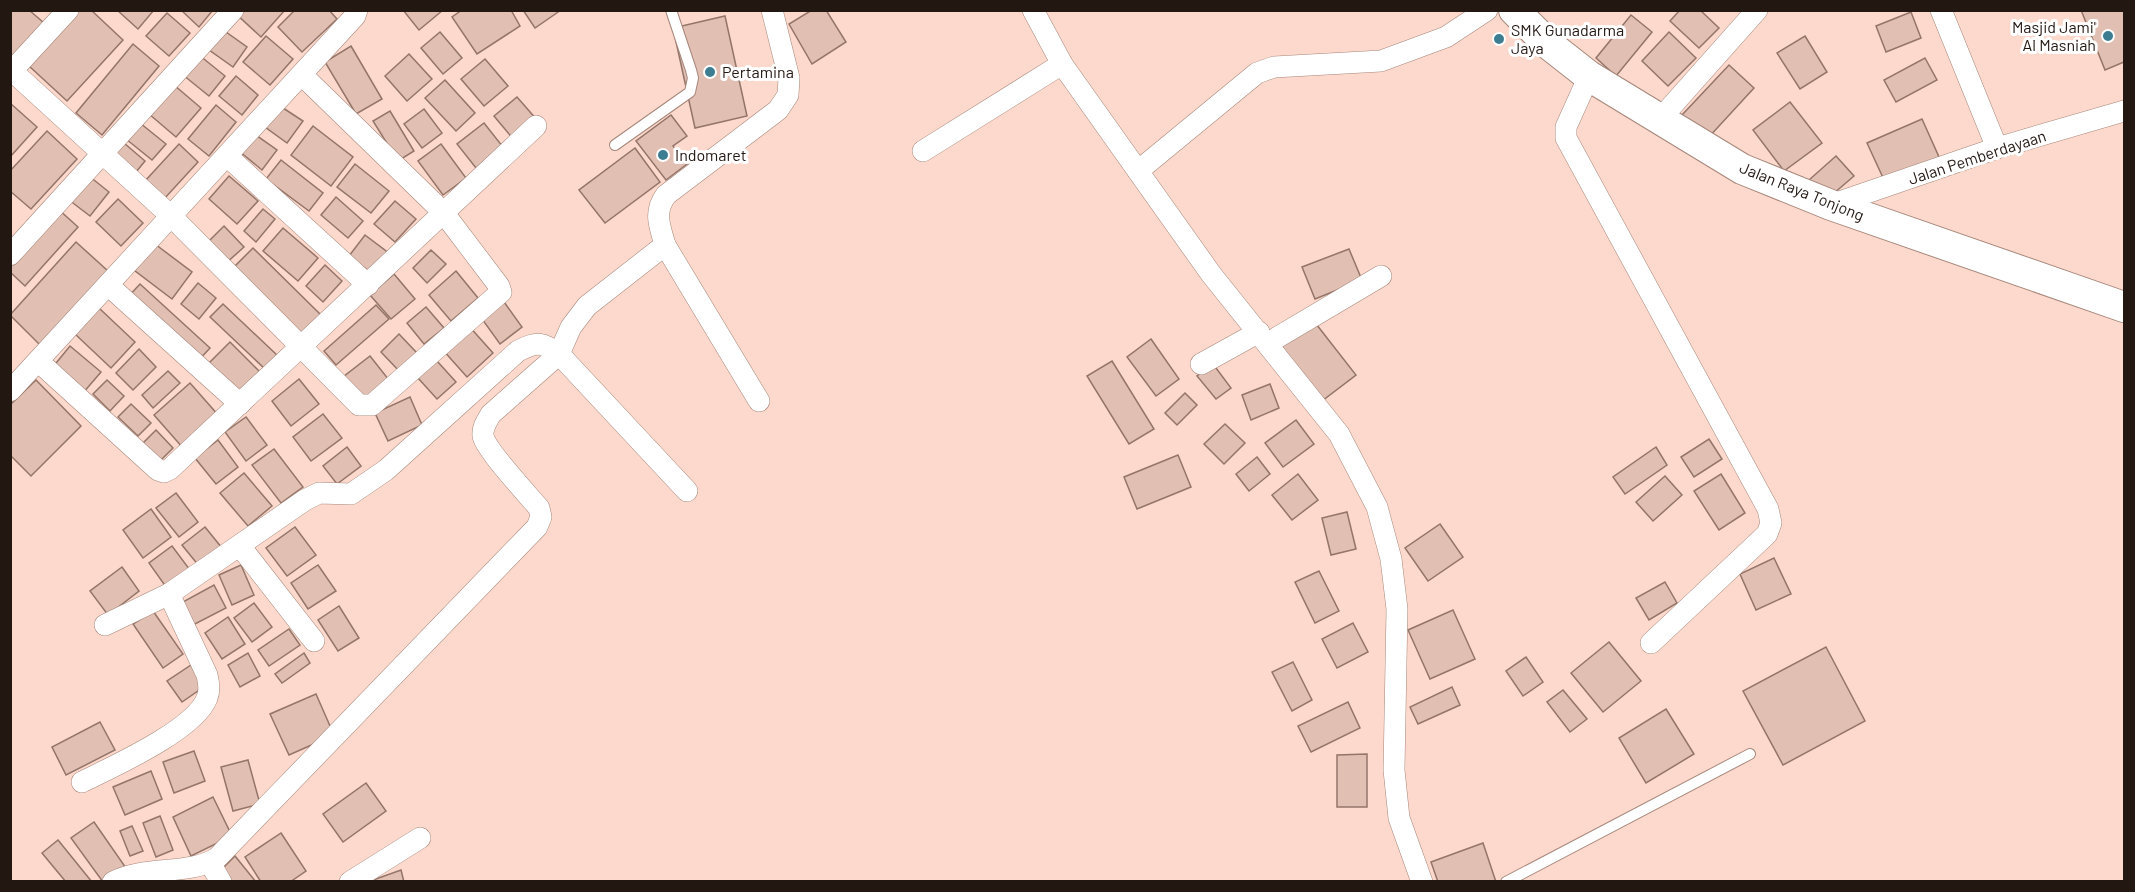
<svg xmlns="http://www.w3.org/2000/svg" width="2135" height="892" font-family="Barlow,sans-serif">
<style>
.building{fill:#e1bfb2;stroke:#947569;stroke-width:1.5}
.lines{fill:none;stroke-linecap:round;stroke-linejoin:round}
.service-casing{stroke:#a7877b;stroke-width:12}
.minor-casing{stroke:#a7877b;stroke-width:22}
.secondary-casing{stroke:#a7877b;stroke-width:32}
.service{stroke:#fff;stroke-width:10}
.minor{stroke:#fff;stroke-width:21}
.secondary{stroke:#fff;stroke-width:30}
.poi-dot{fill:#3d7d91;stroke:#fff;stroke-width:2}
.labels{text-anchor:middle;stroke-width:6;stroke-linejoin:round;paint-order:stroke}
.poi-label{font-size:16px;fill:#231712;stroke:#fff;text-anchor:start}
.street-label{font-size:16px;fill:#231712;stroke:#fff}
</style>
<rect width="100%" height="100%" fill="#fcd9cc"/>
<!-- building -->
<g class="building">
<path d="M 10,10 L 29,10 L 44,23 L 13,57 L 10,55 Z"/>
<path d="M 79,10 L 91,10 L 123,40 L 67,101 L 29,66 Z"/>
<path d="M 117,10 L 154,10 L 138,29 Z"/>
<path d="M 181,10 L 213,10 L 199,27 Z"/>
<path d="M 235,10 L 285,10 L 261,37 L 234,12 Z"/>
<path d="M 295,10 L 329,10 L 337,19 L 302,52 L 278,27 Z"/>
<path d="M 403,10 L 443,10 L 419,30 Z"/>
<path d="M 462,10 L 511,10 L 520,26 L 477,54 L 452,17 Z"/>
<path d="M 523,10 L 561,10 L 535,28 Z"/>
<path d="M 812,10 L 826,10 L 846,42 L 812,64 L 789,24 Z"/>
<path d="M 1680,10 L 1700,10 L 1719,28 L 1699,48 L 1670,21 Z"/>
<path d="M 2081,10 L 2124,10 L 2124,62 L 2105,70 Z"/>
<path d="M 1911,12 L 1921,38 L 1886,52 L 1876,26 Z"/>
<path d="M 167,13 L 190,33 L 169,56 L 146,36 Z"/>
<path d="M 1631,15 L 1652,32 L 1616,76 L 1596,58 Z"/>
<path d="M 725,16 L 747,116 L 695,128 L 673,28 Z"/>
<path d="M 219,27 L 247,47 L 233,67 L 205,47 Z"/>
<path d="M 440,32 L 462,58 L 443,74 L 421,48 Z"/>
<path d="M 1669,32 L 1696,58 L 1668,86 L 1642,61 Z"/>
<path d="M 266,36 L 293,59 L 270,85 L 243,62 Z"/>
<path d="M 1805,36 L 1827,72 L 1800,89 L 1777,53 Z"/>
<path d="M 133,44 L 159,66 L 102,135 L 76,113 Z"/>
<path d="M 351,46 L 382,99 L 356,114 L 325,62 Z"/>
<path d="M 409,54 L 432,79 L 407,101 L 385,76 Z"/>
<path d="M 199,55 L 225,76 L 209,96 L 183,75 Z"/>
<path d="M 1925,58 L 1937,80 L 1896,102 L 1884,80 Z"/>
<path d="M 485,59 L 508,86 L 484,106 L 461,79 Z"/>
<path d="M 1729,65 L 1754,88 L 1708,138 L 1682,115 Z"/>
<path d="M 236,76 L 258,95 L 242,115 L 219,96 Z"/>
<path d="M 445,80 L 475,113 L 456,131 L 425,98 Z"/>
<path d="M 174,85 L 201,108 L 176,137 L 149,114 Z"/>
<path d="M 517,97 L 537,120 L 514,140 L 494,116 Z"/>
<path d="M 1790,102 L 1822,143 L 1784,171 L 1753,130 Z"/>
<path d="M 10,103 L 37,127 L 10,157 Z"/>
<path d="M 216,105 L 236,122 L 209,156 L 188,139 Z"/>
<path d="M 280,106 L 303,121 L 287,143 L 265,127 Z"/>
<path d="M 424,109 L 442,133 L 422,148 L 404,124 Z"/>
<path d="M 390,111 L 414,151 L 398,161 L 373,121 Z"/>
<path d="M 671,115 L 687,136 L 673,146 L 687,164 L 666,180 L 636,141 Z"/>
<path d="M 1922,119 L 1939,157 L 1885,182 L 1867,143 Z"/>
<path d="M 140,123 L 166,144 L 152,160 L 126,139 Z"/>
<path d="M 484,123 L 503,147 L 476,168 L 457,144 Z"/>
<path d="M 313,126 L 353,157 L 331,186 L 291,155 Z"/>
<path d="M 47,131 L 77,159 L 31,209 L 10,191 L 10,171 Z"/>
<path d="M 253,133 L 277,150 L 262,170 L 239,151 Z"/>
<path d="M 124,143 L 145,161 L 132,177 L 111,159 Z"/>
<path d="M 179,144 L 198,162 L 164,199 L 145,181 Z"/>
<path d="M 441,144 L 466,178 L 443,195 L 418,161 Z"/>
<path d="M 635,148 L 660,182 L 605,223 L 579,190 Z"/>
<path d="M 1836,156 L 1854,176 L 1826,200 L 1809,180 Z"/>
<path d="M 281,160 L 323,193 L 309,211 L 266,179 Z"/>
<path d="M 355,164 L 389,191 L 371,213 L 337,187 Z"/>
<path d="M 89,176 L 109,192 L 90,216 L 69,200 Z"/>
<path d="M 229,176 L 258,201 L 237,224 L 209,199 Z"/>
<path d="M 336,197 L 363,221 L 348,238 L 321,215 Z"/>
<path d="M 118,199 L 143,223 L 121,246 L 96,222 Z"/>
<path d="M 395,201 L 416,219 L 395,242 L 374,224 Z"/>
<path d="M 57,208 L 78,227 L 25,286 L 10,272 L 10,259 Z"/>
<path d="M 263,209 L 275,219 L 256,242 L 244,231 Z"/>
<path d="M 224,226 L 244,247 L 224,265 L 205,245 Z"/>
<path d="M 283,228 L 318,258 L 298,281 L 263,251 Z"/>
<path d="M 365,235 L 390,254 L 374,275 L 349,256 Z"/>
<path d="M 151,241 L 192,272 L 172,299 L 130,267 Z"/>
<path d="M 76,242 L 108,271 L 41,346 L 10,315 Z"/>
<path d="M 253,248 L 321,315 L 300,336 L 232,269 Z"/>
<path d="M 1349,249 L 1362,280 L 1315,299 L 1302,267 Z"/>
<path d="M 431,250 L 446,264 L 427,283 L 413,268 Z"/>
<path d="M 325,265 L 342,281 L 323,302 L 306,286 Z"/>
<path d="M 456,271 L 478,298 L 451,321 L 429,295 Z"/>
<path d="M 394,274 L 415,299 L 391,319 L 370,295 Z"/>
<path d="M 198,283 L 216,298 L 199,319 L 181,304 Z"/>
<path d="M 140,284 L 210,348 L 197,362 L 127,298 Z"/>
<path d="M 504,302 L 522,327 L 500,344 L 482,319 Z"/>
<path d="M 223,304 L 278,356 L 265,369 L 210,317 Z"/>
<path d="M 376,305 L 389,319 L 336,365 L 324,351 Z"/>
<path d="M 426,307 L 444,328 L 424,344 L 407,323 Z"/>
<path d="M 99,308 L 135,342 L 111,368 L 75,334 Z"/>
<path d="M 1313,320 L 1356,375 L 1318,404 L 1275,349 Z"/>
<path d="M 468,325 L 493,353 L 467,377 L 442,349 Z"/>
<path d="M 399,334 L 417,353 L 399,371 L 381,352 Z"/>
<path d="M 1151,339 L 1179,379 L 1156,396 L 1127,357 Z"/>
<path d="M 230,342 L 264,376 L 241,399 L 207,365 Z"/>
<path d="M 70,346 L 101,372 L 83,393 L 52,368 Z"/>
<path d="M 139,349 L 156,367 L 133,390 L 116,373 Z"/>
<path d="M 370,356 L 389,380 L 361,401 L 343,377 Z"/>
<path d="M 437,361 L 456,382 L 437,399 L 418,378 Z"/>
<path d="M 1112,361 L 1154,429 L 1129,444 L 1087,376 Z"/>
<path d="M 1213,364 L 1231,388 L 1216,399 L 1197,376 Z"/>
<path d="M 168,371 L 180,383 L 153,408 L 142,395 Z"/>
<path d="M 299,379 L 319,404 L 291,426 L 272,401 Z"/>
<path d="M 36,380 L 81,426 L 31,476 L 10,455 L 10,405 Z"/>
<path d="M 107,380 L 124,396 L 110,411 L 93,394 Z"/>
<path d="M 190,383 L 219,416 L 183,448 L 154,415 Z"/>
<path d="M 1270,384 L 1279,408 L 1251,420 L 1242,395 Z"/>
<path d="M 1185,393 L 1197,405 L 1177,425 L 1165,413 Z"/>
<path d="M 410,397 L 422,425 L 388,441 L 375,413 Z"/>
<path d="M 131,404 L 151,423 L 138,436 L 118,417 Z"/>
<path d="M 323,414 L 342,438 L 311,461 L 293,437 Z"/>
<path d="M 246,417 L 267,445 L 246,461 L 225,432 Z"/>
<path d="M 1296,420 L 1314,444 L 1283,467 L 1265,443 Z"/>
<path d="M 1225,424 L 1245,443 L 1224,464 L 1204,444 Z"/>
<path d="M 156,430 L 173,448 L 159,462 L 142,444 Z"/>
<path d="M 1709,439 L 1722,459 L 1694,477 L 1681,457 Z"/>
<path d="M 218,440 L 238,467 L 216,484 L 195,458 Z"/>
<path d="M 347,447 L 361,466 L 337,484 L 323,466 Z"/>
<path d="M 1656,447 L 1667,465 L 1625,494 L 1613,477 Z"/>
<path d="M 274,449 L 303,487 L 281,503 L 252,465 Z"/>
<path d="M 1178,455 L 1191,487 L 1137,509 L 1124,477 Z"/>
<path d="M 1257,457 L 1270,474 L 1249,491 L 1236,474 Z"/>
<path d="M 244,473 L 272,506 L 248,526 L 220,493 Z"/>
<path d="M 1298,474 L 1318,500 L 1292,520 L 1272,495 Z"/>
<path d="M 1721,474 L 1745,513 L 1719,530 L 1694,491 Z"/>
<path d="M 1665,476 L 1682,495 L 1653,521 L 1636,502 Z"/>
<path d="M 176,493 L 198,522 L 179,537 L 156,508 Z"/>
<path d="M 151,509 L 171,537 L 143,558 L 123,530 Z"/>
<path d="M 1347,512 L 1356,549 L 1331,555 L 1322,518 Z"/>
<path d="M 1440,524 L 1463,557 L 1428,581 L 1405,548 Z"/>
<path d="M 205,527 L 222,548 L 199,566 L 182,545 Z"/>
<path d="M 295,527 L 316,555 L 287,576 L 266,548 Z"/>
<path d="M 172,546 L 190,570 L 166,587 L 149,563 Z"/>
<path d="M 1774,558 L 1791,594 L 1756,610 L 1740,574 Z"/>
<path d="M 241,565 L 254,595 L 232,605 L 219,575 Z"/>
<path d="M 318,565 L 336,591 L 308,609 L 291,583 Z"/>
<path d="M 122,567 L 139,591 L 108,615 L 90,591 Z"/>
<path d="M 1319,571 L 1339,611 L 1315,623 L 1295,582 Z"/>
<path d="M 1665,582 L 1677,603 L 1649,620 L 1636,598 Z"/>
<path d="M 214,585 L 226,608 L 193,625 L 181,603 Z"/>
<path d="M 254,603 L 272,627 L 252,642 L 234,618 Z"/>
<path d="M 339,606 L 359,638 L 338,651 L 318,620 Z"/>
<path d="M 1453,610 L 1475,659 L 1430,679 L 1408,630 Z"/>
<path d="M 153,611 L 183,654 L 163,668 L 133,624 Z"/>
<path d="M 228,617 L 245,644 L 222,659 L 205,633 Z"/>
<path d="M 1353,623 L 1368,652 L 1337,668 L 1322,639 Z"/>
<path d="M 289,629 L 300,645 L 269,666 L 258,650 Z"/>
<path d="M 1609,642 L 1641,681 L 1603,712 L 1571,673 Z"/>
<path d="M 1826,647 L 1865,721 L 1783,765 L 1743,691 Z"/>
<path d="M 248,653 L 260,676 L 240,687 L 228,665 Z"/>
<path d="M 304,653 L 310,663 L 282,683 L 275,674 Z"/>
<path d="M 1526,657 L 1543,682 L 1523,696 L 1506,671 Z"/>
<path d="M 1293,662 L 1312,700 L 1292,711 L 1272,672 Z"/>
<path d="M 191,665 L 205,686 L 182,702 L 167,681 Z"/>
<path d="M 1452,687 L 1460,705 L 1418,724 L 1410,707 Z"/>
<path d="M 1563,690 L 1587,719 L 1570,732 L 1547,702 Z"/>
<path d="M 316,694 L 334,735 L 289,755 L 270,714 Z"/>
<path d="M 1348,702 L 1360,728 L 1311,752 L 1298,726 Z"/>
<path d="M 1666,709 L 1694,754 L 1646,783 L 1619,738 Z"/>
<path d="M 100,722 L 115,750 L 66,775 L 52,747 Z"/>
<path d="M 194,751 L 205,781 L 174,793 L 163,762 Z"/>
<path d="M 1367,754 L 1367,807 L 1337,807 L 1337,755 Z"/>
<path d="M 248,760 L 260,804 L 233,811 L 221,767 Z"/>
<path d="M 151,771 L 162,799 L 125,815 L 113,787 Z"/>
<path d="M 366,783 L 386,811 L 343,842 L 323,814 Z"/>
<path d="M 213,797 L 232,836 L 191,856 L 173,817 Z"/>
<path d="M 160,816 L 173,850 L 156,857 L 143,823 Z"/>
<path d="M 94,822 L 126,868 L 107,882 L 103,882 L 71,838 Z"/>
<path d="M 132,826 L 143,851 L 130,856 L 120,831 Z"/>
<path d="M 281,833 L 306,871 L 290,882 L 261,882 L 245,857 Z"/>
<path d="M 58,840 L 92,882 L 66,882 L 42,853 Z"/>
<path d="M 1483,843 L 1496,882 L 1438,882 L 1431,862 Z"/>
<path d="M 235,856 L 256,882 L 225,882 L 219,872 Z"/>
<path d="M 401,870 L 404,882 L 373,882 L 373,880 Z"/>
</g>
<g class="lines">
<!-- service casing -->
<g class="service-casing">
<g id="service">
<path d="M 615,145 L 690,92 L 693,78 L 691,70 L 671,10"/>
<path d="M 1506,882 L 1750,754"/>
</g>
</g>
<!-- minor casing -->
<g class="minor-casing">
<g id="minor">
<path d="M 1033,10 L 1062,64 L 1211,274 L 1339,434 L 1377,507 L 1391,559 L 1397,609 L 1394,770 L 1399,818 L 1422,882"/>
<path d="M 1941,10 L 1997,148"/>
<path d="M 10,69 L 171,216 L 359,405 L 372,405 L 501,292 L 499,286 L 443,212 L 302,75"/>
<path d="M 10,73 L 68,10"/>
<path d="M 1589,76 L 1566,127 L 1566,138 L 1768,509 L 1771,523 L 1767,534 L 1651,643"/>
<path d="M 1661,118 L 1757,10"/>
<path d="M 923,151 L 1062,64"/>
<path d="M 227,156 L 368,285"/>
<path d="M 1138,171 L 1257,73 L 1274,67 L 1381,61 L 1446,37 L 1487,10"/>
<path d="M 1831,205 L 1997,148 L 2124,111"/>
<path d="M 665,245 L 759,401"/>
<path d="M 10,255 L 233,10"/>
<path d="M 108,285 L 240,404"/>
<path d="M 1268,343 L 1381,276"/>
<path d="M 38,361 L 158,470 L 164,472 L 170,469 L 536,126"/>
<path d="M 1201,364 L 1259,332"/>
<path d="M 10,391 L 355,16 L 357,10"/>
<path d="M 240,546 L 314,641"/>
<path d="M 105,625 L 169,594 L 305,500 L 319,493 L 351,494 L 386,470 L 518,351 C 538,341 541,342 559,354 L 687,491"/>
<path d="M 82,782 C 112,767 195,730 207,698 C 210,691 209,683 207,675 L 169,594"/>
<path d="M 210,863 L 221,882"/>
<path d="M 113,882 C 146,865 188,876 217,858 L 537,527 L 541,517 L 539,508 C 528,495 486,450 483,436 C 482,427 487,421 491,414 L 559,354 L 571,327 L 587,306 L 665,245 C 660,226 653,213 666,195 L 778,110 L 788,95 L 789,78 L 772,10"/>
<path d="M 350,882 L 420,838"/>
</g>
</g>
<!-- secondary casing -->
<g class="secondary-casing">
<path id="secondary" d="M 1514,10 L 1547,43 L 1589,76 L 1742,169 L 1831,205 L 2124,307"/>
</g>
<!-- service -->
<use href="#service" class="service"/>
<!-- minor -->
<use href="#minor" class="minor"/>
<!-- secondary -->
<use href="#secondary" class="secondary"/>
</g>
<!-- markers -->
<g class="poi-dot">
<circle cx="2108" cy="36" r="6"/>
<circle cx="1499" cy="39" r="6"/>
<circle cx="710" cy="72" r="6"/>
<circle cx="663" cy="155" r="6"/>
</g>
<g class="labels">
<!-- poi labels -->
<g class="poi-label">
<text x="2096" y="33" text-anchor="end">Masjid Jami'<tspan x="2096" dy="18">Al Masniah</tspan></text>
<text x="1511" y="36">SMK Gunadarma<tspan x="1511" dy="18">Jaya</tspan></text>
<text x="722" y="78">Pertamina</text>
<text x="675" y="161">Indomaret</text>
</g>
<!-- street labels -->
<g class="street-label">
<text transform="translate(1977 157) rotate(-18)" y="6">Jalan Pemberdayaan</text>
<text transform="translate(1802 191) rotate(22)" y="6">Jalan Raya Tonjong</text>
</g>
</g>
<!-- border -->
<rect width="2135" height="892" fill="none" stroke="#231712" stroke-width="24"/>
</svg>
